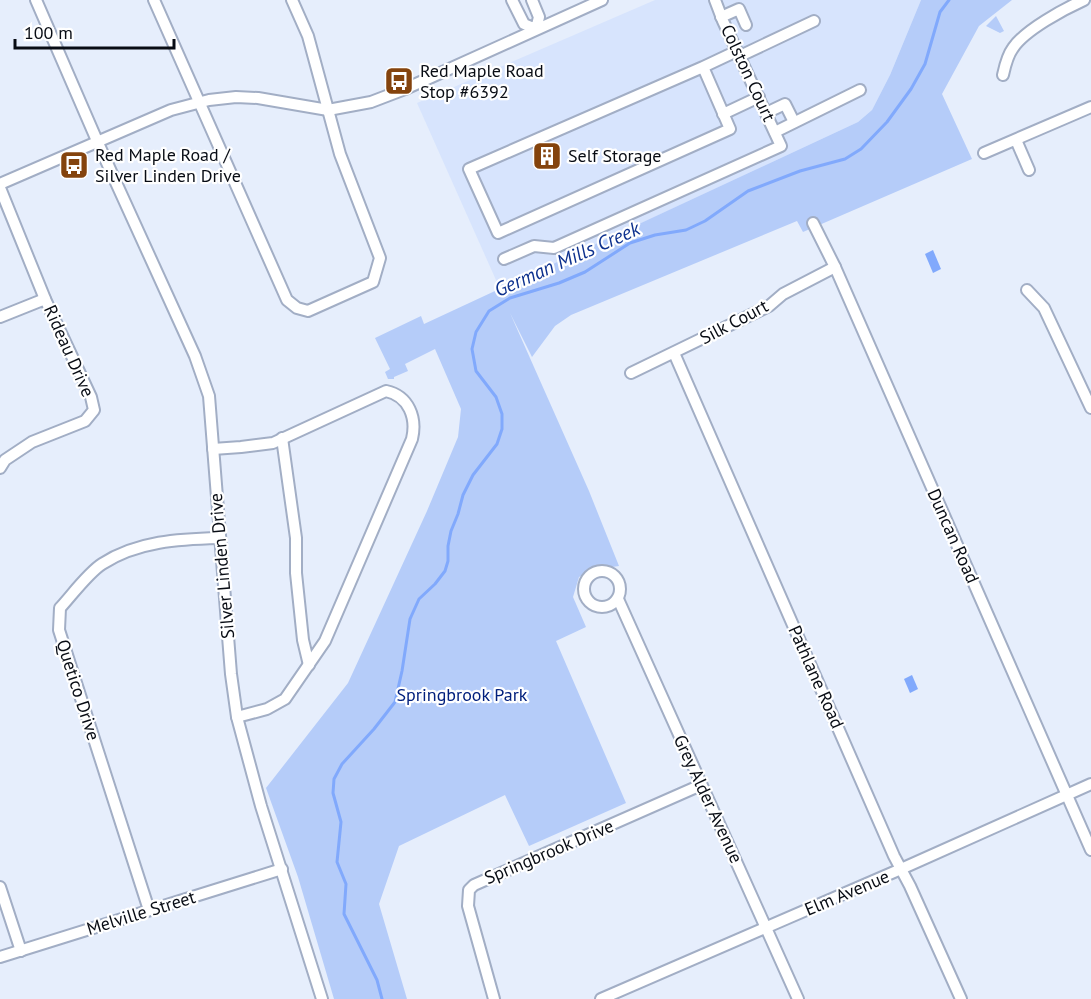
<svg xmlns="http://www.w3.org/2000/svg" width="1091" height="999" font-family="'PT Sans',sans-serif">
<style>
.built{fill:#d7e4fd}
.green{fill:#b5ccf9}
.water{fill:#81a9fc}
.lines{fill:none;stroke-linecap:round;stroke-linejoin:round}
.stream{stroke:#81a9fc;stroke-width:3}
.minor-casing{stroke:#a2aec5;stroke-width:14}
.minor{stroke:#fff;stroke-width:10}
.labels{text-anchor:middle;stroke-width:4.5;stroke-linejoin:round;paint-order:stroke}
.poi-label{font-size:18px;fill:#080c14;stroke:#fff;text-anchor:start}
.street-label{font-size:18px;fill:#080c14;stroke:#fff}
.park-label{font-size:18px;fill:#02207d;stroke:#fff}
.water-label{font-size:20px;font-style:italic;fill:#0d318e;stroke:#fff}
</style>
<rect width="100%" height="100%" fill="#e6eefc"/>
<!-- built -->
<path class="built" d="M 655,0 L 921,0 L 890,75 L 872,110 L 858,122 L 500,289 L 417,103 Z"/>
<!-- green -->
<g class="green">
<path d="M 921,0 L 1012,0 L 979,26 L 942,94 L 972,159 L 803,232 L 797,221 L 571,315 L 555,326 L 532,357 L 510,313 L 589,491 L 619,566 L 592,570 L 579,577 L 573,597 L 586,627 L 556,641 L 626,803 L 529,846 L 505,795 L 399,846 L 379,904 L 407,999 L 334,999 L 298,877 L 266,788 L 348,683 L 427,511 L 458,437 L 461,409 L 435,349 L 405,364 L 408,371 L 394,377 L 394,379 L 388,379 L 385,372 L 390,369 L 375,338 L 421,316 L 424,324 L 858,122 L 872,110 L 890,75 Z"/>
<path d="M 996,16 L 1004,31 L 1000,33 L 986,26 Z"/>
</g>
<!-- water -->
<g class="water">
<path d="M 933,250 L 941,269 L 933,273 L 925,254 Z"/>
<path d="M 912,675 L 918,689 L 910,693 L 904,679 Z"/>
</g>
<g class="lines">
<!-- stream -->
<path class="stream" d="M 382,999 L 377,980 L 344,914 L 346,884 L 337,862 L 341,822 L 333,793 L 334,779 L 342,764 L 374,729 L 395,702 L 402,671 L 410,619 L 419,599 L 435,584 L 445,571 L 448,561 L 448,546 L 451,531 L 458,514 L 463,495 L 473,475 L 497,444 L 502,429 L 502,414 L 496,397 L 476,371 L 472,349 L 476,332 L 489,311 L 510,298 L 559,283 L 585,272 L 630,243 L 655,235 L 686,230 L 705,221 L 748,191 L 800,171 L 845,159 L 861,149 L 887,122 L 911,89 L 925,64 L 940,12 L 949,0"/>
<!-- minor casing -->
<g class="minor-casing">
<g id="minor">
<path d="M 36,0 L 98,143 L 195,356 L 209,396 L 231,674 L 237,717 L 261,806 L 322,999"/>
<path d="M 154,0 L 287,300 L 297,308 L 308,311 L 373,282 L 380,258 L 340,154 L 308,36 L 292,0"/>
<path d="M 512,0 L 524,24 L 536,29 L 539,17 L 532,0"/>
<path d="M 721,17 L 739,9 L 746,25"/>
<path d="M 740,56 L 814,21"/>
<path d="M 703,67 L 469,169 L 498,233 L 730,129 L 703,67 L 737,51"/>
<path d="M 1003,75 C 1005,66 1007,56 1013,48 C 1025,30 1064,9 1084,0"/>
<path d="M 766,113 L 785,104 L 794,122"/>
<path d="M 723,114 L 759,97"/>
<path d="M 775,132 L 860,90"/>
<path d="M 1016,140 L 1029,170"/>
<path d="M 984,153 L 1091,107"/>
<path d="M 0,184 L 171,110 L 209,100 L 236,97 L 258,98 L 328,110 L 371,102 L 405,89 L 602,0"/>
<path d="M 0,188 L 45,299 L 91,397 L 94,410 L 85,421 L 32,442 L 5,460 L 0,468"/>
<path d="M 813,223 L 835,267 L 1091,850"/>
<path d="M 504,259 L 534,246 L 554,248 L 781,146 L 723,21 L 715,0"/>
<path d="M 1027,290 L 1044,308 L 1091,408"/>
<path d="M 0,317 L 45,299"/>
<path d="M 674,353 L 894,856 L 910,886 L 961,999"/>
<path d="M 631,373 L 769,306 L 783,294 L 835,267"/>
<path d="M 282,438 L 296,538 L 296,573 L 303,640 L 309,665"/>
<path d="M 213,449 L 241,447 L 273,443 L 386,391 C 409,396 417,418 412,439 L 325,641 L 285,699 L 267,709 L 237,717"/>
<circle cx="602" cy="589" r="18"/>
<path d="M 618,599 L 798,999"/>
<path d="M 0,887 L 21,951"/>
<path d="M 149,910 L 59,630 L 60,608 C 72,595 88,573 102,564 C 137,541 180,539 219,538"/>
<path d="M 0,957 L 282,869"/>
<path d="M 494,999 L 468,906 L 469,890 L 474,885 L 701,785"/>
<path d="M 601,999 L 901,869 L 1091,784"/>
</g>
</g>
<!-- minor -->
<use href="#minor" class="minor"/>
</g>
<!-- icons -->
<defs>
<g id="bus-square" transform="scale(1.5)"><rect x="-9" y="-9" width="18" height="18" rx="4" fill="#84430d" stroke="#fff"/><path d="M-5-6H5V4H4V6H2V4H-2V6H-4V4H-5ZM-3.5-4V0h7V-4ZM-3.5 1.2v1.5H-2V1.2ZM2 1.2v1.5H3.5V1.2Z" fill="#fff"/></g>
<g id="building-square" transform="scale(1.5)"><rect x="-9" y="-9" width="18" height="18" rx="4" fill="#84430d" stroke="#fff"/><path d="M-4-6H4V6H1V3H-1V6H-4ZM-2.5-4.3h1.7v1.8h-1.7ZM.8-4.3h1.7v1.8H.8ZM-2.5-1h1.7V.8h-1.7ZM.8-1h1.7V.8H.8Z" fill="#fff"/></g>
</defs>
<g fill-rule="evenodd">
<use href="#bus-square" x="399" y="81"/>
<use href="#building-square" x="547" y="156"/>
<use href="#bus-square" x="74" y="165"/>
</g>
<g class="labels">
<!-- poi labels -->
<g class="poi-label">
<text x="420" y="77">Red Maple Road<tspan x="420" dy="21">Stop #6392</tspan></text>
<text x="95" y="161">Red Maple Road /<tspan x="95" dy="21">Silver Linden Drive</tspan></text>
<text x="568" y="162">Self Storage</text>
</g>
<!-- street labels -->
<g class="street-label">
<text transform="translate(748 73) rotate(65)" y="6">Colston Court</text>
<text transform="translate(734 322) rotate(-28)" y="6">Silk Court</text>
<text transform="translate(69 351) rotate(66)" y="6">Rideau Drive</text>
<text transform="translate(953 536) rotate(66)" y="6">Duncan Road</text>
<text transform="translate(222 566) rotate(-95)" y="6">Silver Linden Drive</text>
<text transform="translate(816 677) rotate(66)" y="6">Pathlane Road</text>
<text transform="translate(78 690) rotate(72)" y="6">Quetico Drive</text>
<text transform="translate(708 799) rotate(65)" y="6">Grey Alder Avenue</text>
<text transform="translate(549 852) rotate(-23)" y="6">Springbrook Drive</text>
<text transform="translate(847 893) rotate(-23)" y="6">Elm Avenue</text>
<text transform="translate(141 913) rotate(-17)" y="6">Melville Street</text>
</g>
<!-- park labels -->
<g class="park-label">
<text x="462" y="701">Springbrook Park</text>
</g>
<!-- water labels -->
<g class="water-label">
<text transform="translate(567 259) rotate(-24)" y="7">German Mills Creek</text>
</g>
</g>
<!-- scale -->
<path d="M15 39v9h159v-9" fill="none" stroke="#080c14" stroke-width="3"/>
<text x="24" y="39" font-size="18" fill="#080c14" stroke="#ffffff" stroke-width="4.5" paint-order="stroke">100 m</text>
</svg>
